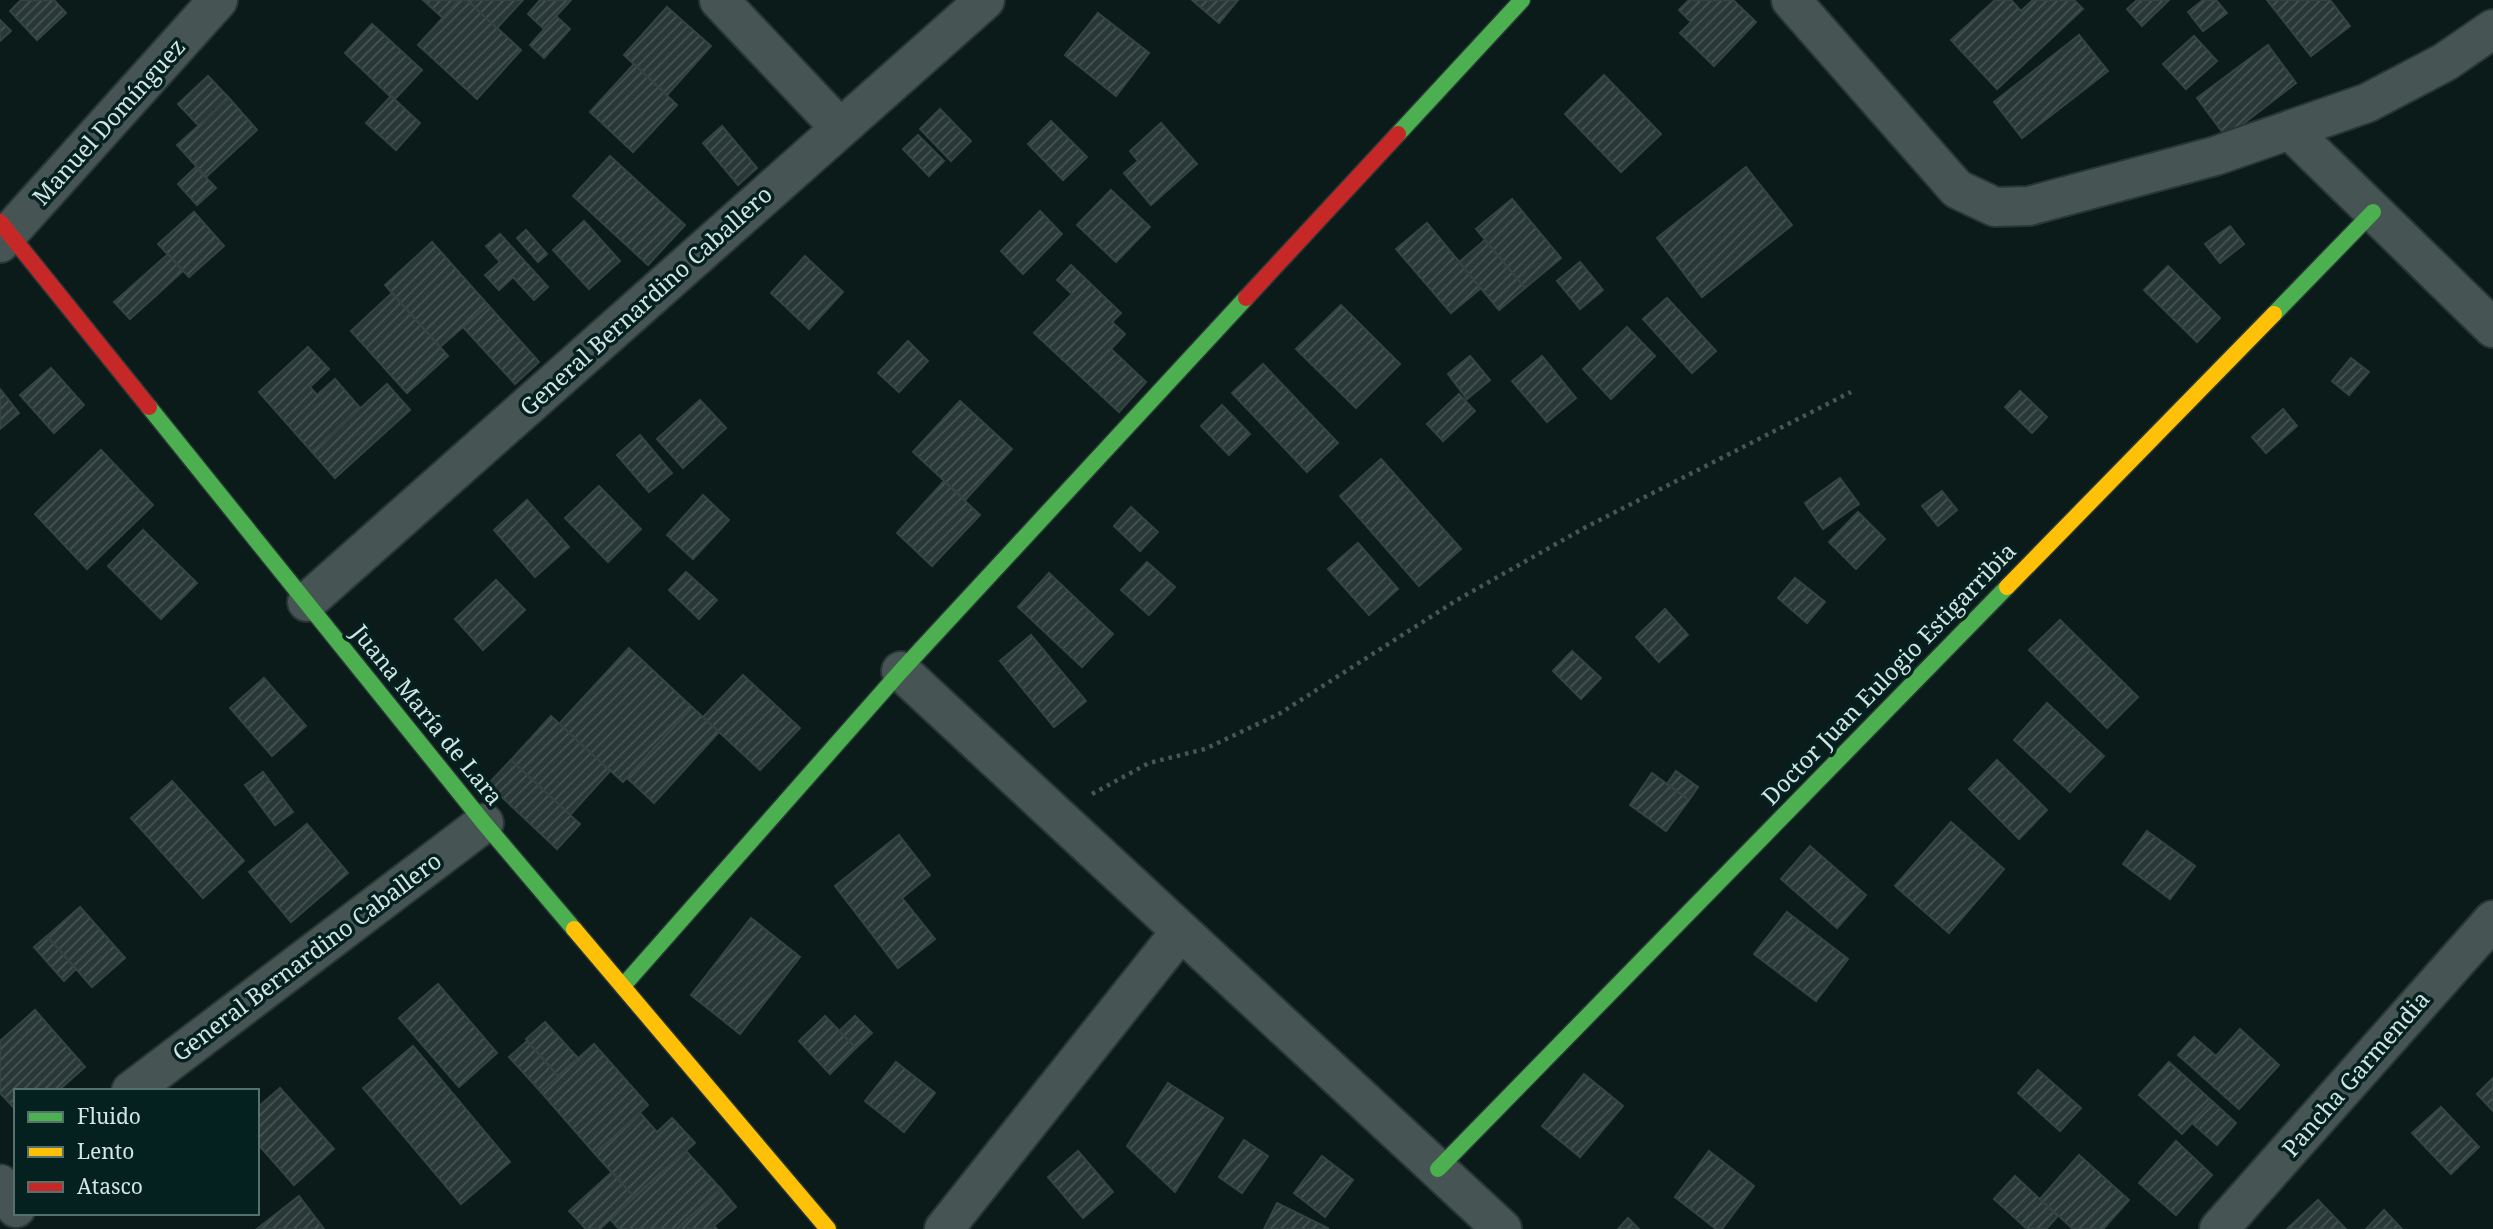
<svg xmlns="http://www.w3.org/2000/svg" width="2493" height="1229" font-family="'Noto Serif',serif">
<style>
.building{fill:url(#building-hatch);stroke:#344442;stroke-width:2}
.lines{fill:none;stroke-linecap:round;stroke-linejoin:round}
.street-casing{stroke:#283635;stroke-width:42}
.fast-casing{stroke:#283635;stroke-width:19}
.slow-casing{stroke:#283635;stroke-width:19}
.jam-casing{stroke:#283635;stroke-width:19}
.path{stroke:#485654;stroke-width:4.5;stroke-dasharray:3.5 5;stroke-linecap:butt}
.street{stroke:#465554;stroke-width:38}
.fast{stroke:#4caf50;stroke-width:16}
.slow{stroke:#ffc107;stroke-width:16}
.jam{stroke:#c62828;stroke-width:16}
.labels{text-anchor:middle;stroke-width:7;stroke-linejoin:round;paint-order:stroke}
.street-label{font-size:23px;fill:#d2e6e4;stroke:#04211f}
</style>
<defs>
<pattern id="building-hatch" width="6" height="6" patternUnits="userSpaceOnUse" patternTransform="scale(1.75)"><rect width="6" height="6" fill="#293836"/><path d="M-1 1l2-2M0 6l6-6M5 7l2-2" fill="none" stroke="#475553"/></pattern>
</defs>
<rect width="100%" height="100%" fill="#0a1b19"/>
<!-- building -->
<g class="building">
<path d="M 21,0 L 54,0 L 66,13 L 37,40 L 10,11 Z"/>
<path d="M 423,0 L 459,0 L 443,18 Z"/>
<path d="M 459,0 L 467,0 L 521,50 L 477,99 L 418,45 Z"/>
<path d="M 467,0 L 523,0 L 497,28 Z"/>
<path d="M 540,0 L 571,0 L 544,29 L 528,14 Z"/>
<path d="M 1192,0 L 1238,0 L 1219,23 Z"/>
<path d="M 1689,0 L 1733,0 L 1756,22 L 1714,66 L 1680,33 L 1691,22 L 1679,10 Z"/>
<path d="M 1995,0 L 2011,0 L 2021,11 L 2033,0 L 2074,0 L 2083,9 L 1997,89 L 1951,40 Z"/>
<path d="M 2137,0 L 2169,0 L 2142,26 L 2127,9 Z"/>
<path d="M 2203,0 L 2216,0 L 2227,13 L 2203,31 L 2188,12 Z"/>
<path d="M 2267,0 L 2330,0 L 2350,26 L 2311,56 Z"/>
<path d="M 667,7 L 711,46 L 667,95 L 624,55 Z"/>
<path d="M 1098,13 L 1149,53 L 1116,96 L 1065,55 Z"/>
<path d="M 556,16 L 570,29 L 544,58 L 530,45 Z"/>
<path d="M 0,20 L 11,31 L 0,41 Z"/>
<path d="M 372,24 L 422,70 L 394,100 L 345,53 Z"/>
<path d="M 2079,35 L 2108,71 L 2022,138 L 1994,102 Z"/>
<path d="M 2194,36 L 2217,61 L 2186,89 L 2163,64 Z"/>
<path d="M 2268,45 L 2296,83 L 2226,137 L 2197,98 Z"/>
<path d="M 634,64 L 677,105 L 633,152 L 590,112 Z"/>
<path d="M 1604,75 L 1661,134 L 1621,172 L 1565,114 Z"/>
<path d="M 208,76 L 229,98 L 199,126 L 178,104 Z"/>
<path d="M 391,96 L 420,123 L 396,150 L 366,123 Z"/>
<path d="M 229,98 L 257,130 L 206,177 L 177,145 Z"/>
<path d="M 940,109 L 971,141 L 951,161 L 920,129 Z"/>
<path d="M 1051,121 L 1087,157 L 1063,180 L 1028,144 Z"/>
<path d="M 1161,123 L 1197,164 L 1151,205 L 1124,173 L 1138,161 L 1130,151 Z"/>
<path d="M 722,126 L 757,168 L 738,185 L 703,143 Z"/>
<path d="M 918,135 L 944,161 L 929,176 L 903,149 Z"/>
<path d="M 610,156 L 685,225 L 648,265 L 573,196 Z"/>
<path d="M 196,167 L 216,188 L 197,205 L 178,184 Z"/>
<path d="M 1746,167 L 1792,225 L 1702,297 L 1657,238 Z"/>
<path d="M 1111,190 L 1150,227 L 1116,262 L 1077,225 Z"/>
<path d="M 1512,199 L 1561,258 L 1525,288 L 1476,229 Z"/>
<path d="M 1040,211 L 1062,234 L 1023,274 L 1001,251 Z"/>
<path d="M 194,212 L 224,246 L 189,277 L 158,244 Z"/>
<path d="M 584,221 L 620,261 L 589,289 L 553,250 Z"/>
<path d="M 1427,223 L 1481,288 L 1451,313 L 1396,249 Z"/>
<path d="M 2230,226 L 2244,244 L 2220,263 L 2205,244 Z"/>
<path d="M 526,230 L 547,254 L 538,262 L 517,238 Z"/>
<path d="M 500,234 L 548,287 L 534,300 L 513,277 L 499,290 L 485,275 L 500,262 L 486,246 Z"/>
<path d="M 1485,240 L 1525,288 L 1499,310 L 1459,262 Z"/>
<path d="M 432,242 L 488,305 L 440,347 L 385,285 Z"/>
<path d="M 168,254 L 183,271 L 130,319 L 114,302 Z"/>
<path d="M 805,256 L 843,292 L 809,329 L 771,293 Z"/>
<path d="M 1580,262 L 1603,290 L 1580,309 L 1557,281 Z"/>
<path d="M 1071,265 L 1121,313 L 1112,322 L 1125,334 L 1111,349 L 1146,382 L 1119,412 L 1034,333 L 1072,294 L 1057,280 Z"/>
<path d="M 2168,266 L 2220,318 L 2197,342 L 2144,290 Z"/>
<path d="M 392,293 L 448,356 L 407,393 L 351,331 Z"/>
<path d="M 1667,298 L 1716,351 L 1692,373 L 1643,319 Z"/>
<path d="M 488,305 L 539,362 L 515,384 L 463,327 Z"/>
<path d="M 1341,305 L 1400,364 L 1356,408 L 1296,349 Z"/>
<path d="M 1627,327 L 1655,356 L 1611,399 L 1583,369 Z"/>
<path d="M 908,341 L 928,361 L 899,392 L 878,373 Z"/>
<path d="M 308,347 L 329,369 L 310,387 L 317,395 L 335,379 L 360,408 L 312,452 L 259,392 Z"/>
<path d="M 1470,356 L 1490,380 L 1467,399 L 1448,374 Z"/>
<path d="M 1542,356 L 1576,398 L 1547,422 L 1512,381 Z"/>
<path d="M 2351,358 L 2369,372 L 2349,395 L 2332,381 Z"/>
<path d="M 1263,364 L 1338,443 L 1307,472 L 1232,393 Z"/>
<path d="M 51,368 L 84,405 L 54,433 L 20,395 Z"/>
<path d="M 387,384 L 410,410 L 335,478 L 312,452 Z"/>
<path d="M 0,389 L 19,413 L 0,429 Z"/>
<path d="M 2020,391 L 2047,417 L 2032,433 L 2005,407 Z"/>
<path d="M 1459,394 L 1475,411 L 1443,441 L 1427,424 Z"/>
<path d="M 700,400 L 726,428 L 683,468 L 657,439 Z"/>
<path d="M 960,401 L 1012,449 L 965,500 L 913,452 Z"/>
<path d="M 1222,405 L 1250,434 L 1229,455 L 1201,426 Z"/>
<path d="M 2283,409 L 2297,426 L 2266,453 L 2252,437 Z"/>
<path d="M 640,435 L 672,473 L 649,492 L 617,455 Z"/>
<path d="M 101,450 L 153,505 L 87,569 L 35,514 Z"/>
<path d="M 1381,459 L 1461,549 L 1419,586 L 1340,496 Z"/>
<path d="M 1840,478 L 1859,504 L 1823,529 L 1805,503 Z"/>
<path d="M 944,481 L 980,515 L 932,566 L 897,533 Z"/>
<path d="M 599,486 L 641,529 L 608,562 L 565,518 Z"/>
<path d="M 1942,491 L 1957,510 L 1938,526 L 1922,506 Z"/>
<path d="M 703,495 L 729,520 L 693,559 L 667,535 Z"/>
<path d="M 527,500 L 569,547 L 535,577 L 494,530 Z"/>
<path d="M 1131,507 L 1158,532 L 1140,551 L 1114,526 Z"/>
<path d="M 1858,512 L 1885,539 L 1856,569 L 1829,542 Z"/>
<path d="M 143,530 L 197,583 L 161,619 L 108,566 Z"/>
<path d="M 1358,543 L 1398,589 L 1369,615 L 1328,569 Z"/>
<path d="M 1147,562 L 1175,587 L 1149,615 L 1121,590 Z"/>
<path d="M 686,572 L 717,600 L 699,619 L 669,590 Z"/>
<path d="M 1049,573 L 1113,634 L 1082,667 L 1018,607 Z"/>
<path d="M 1795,578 L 1825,602 L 1807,623 L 1778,598 Z"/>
<path d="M 496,580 L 525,610 L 483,650 L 455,619 Z"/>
<path d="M 1665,609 L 1688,635 L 1659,662 L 1636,637 Z"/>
<path d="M 2060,620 L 2138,697 L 2107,728 L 2029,650 Z"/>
<path d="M 1031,635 L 1086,701 L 1054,727 L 1000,661 Z"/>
<path d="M 629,648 L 692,707 L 623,782 L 559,724 Z"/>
<path d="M 1572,651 L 1601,678 L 1581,699 L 1553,671 Z"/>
<path d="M 743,675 L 800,728 L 760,770 L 703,717 Z"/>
<path d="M 264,678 L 306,726 L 272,756 L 230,708 Z"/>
<path d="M 2047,703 L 2104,756 L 2070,792 L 2014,740 Z"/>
<path d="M 692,707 L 719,732 L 654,803 L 627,778 Z"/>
<path d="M 551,716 L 610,771 L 570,815 L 511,760 Z"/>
<path d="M 511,760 L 580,824 L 557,849 L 488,784 Z"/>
<path d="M 1997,760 L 2047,810 L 2019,839 L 1969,789 Z"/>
<path d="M 1676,771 L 1698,787 L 1689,800 L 1667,784 Z"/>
<path d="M 263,772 L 293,812 L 275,825 L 245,785 Z"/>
<path d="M 1652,773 L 1689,800 L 1666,831 L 1630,805 Z"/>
<path d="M 172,781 L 244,861 L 203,898 L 131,818 Z"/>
<path d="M 1951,822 L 2004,869 L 1949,933 L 1895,886 Z"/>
<path d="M 307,824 L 348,873 L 291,922 L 249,872 Z"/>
<path d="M 2147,831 L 2195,866 L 2170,899 L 2123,864 Z"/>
<path d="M 899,835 L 930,875 L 902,898 L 935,939 L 898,968 L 835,886 Z"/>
<path d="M 1810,846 L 1866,895 L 1837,928 L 1781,879 Z"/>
<path d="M 80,907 L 125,958 L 92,987 L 47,936 Z"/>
<path d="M 1787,912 L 1848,959 L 1816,1001 L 1754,954 Z"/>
<path d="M 751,918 L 800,957 L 740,1034 L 691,995 Z"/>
<path d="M 47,936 L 76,969 L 64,981 L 34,947 Z"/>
<path d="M 438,984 L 497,1053 L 459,1087 L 399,1018 Z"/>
<path d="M 35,1010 L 85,1067 L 58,1091 L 16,1091 L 16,1110 L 0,1093 L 0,1041 Z"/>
<path d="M 825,1016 L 856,1048 L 830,1074 L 799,1041 Z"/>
<path d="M 855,1016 L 872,1033 L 856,1048 L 839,1031 Z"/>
<path d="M 545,1022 L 578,1058 L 558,1076 L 526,1039 Z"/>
<path d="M 2240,1029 L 2279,1065 L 2239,1109 L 2178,1055 L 2194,1037 L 2216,1056 Z"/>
<path d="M 527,1041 L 558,1076 L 541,1092 L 509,1057 Z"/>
<path d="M 594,1044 L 648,1105 L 595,1154 L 541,1092 Z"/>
<path d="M 413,1046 L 510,1162 L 461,1204 L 363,1088 Z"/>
<path d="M 896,1062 L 935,1093 L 904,1132 L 865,1101 Z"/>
<path d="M 2169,1062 L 2212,1101 L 2182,1134 L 2139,1095 Z"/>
<path d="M 2038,1070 L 2081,1108 L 2060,1131 L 2018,1093 Z"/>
<path d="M 1584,1074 L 1623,1106 L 1580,1157 L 1542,1126 Z"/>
<path d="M 2493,1078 L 2493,1111 L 2477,1094 Z"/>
<path d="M 1168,1083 L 1223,1118 L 1175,1192 L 1127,1146 Z"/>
<path d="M 280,1088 L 334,1149 L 294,1185 L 257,1143 L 257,1108 Z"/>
<path d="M 2212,1101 L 2236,1123 L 2217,1145 L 2192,1123 Z"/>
<path d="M 2441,1107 L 2479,1147 L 2451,1174 L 2412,1133 Z"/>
<path d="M 640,1113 L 657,1132 L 672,1118 L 695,1143 L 634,1197 L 595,1154 Z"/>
<path d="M 1244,1140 L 1268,1156 L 1242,1193 L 1219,1177 Z"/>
<path d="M 2176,1141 L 2212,1175 L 2176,1215 L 2139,1183 Z"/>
<path d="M 686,1151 L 721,1189 L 677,1229 L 619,1229 L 610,1219 Z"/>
<path d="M 1078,1151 L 1113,1192 L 1083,1218 L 1048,1177 Z"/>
<path d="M 1709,1151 L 1754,1186 L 1722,1229 L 1716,1229 L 1675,1197 Z"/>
<path d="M 2079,1155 L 2129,1200 L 2103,1229 L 2073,1229 L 2040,1199 Z"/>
<path d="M 1322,1156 L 1353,1180 L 1325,1217 L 1294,1193 Z"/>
<path d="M 612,1172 L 634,1197 L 600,1229 L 586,1229 L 569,1211 Z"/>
<path d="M 2015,1176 L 2058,1216 L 2046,1229 L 2027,1229 L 1994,1199 Z"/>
<path d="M 721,1189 L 736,1207 L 714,1226 L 717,1229 L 677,1229 Z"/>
<path d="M 299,1196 L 324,1229 L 257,1229 Z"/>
<path d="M 2318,1200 L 2346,1229 L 2287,1229 Z"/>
<path d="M 1277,1203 L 1328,1228 L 1328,1229 L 1264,1229 Z"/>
<path d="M 2384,1210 L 2402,1229 L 2366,1229 Z"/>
<path d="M 1628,1218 L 1639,1229 L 1618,1229 Z"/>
</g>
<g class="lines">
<!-- street casing -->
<g class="street-casing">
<g id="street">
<path d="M 719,0 L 840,128"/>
<path d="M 1791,0 L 1957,189 L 1995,207 L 2029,206 L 2215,156 L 2367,103 L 2445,62 L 2493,29"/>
<path d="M 2290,130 L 2493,328"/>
<path d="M 0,243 L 218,0"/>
<path d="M 307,602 L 985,0"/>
<path d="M 901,671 L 1502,1229"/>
<path d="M 131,1091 L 484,823"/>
<path d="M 0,1184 L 16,1208"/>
<path d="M 944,1229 L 1181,931"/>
<path d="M 2219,1229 L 2493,920"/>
</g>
</g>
<!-- fast casing -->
<g class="fast-casing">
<g id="fast">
<path d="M 1398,134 L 1522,0"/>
<path d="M 2274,314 L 2373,212"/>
<path d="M 149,407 L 484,823 L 574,929"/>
<path d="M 623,986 L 901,671 L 1246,298"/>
<path d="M 1438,1169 L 2007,587"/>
</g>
</g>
<!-- slow casing -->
<g class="slow-casing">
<g id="slow">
<path d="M 2007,587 L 2274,314"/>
<path d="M 574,929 L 828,1229"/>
</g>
</g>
<!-- jam casing -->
<g class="jam-casing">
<g id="jam">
<path d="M 0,222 L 149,407"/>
<path d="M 1246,298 L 1398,134"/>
</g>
</g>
<!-- path -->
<path class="path" d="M 1092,794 L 1149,763 L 1205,749 L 1279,714 L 1457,600 L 1586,527 L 1851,392"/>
<!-- street -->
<use href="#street" class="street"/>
<!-- fast -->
<use href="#fast" class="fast"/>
<!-- slow -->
<use href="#slow" class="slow"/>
<!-- jam -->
<use href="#jam" class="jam"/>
</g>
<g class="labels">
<!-- street labels -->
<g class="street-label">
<text transform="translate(109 122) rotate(-48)" y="8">Manuel Domínguez</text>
<text transform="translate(646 301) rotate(-42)" y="8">General Bernardino Caballero</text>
<text transform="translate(1889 674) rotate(-46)" y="8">Doctor Juan Eulogio Estigarribia</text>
<text transform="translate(427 715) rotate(51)" y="8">Juana María de Lara</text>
<text transform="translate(307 957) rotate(-37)" y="8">General Bernardino Caballero</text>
<text transform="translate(2356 1074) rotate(-49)" y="8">Pancha Garmendia</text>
</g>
</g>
<!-- legend -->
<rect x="14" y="1089" width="245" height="126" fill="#04211f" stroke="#56706e" stroke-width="2"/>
<rect x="28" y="1112" width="35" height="10" fill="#4caf50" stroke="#56706e" stroke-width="2"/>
<text x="77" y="1124" font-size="21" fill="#d2e6e4">Fluido</text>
<rect x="28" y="1147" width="35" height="10" fill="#ffc107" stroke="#56706e" stroke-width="2"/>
<text x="77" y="1159" font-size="21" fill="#d2e6e4">Lento</text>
<rect x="28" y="1182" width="35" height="10" fill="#c62828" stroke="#56706e" stroke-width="2"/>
<text x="77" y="1194" font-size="21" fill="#d2e6e4">Atasco</text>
</svg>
